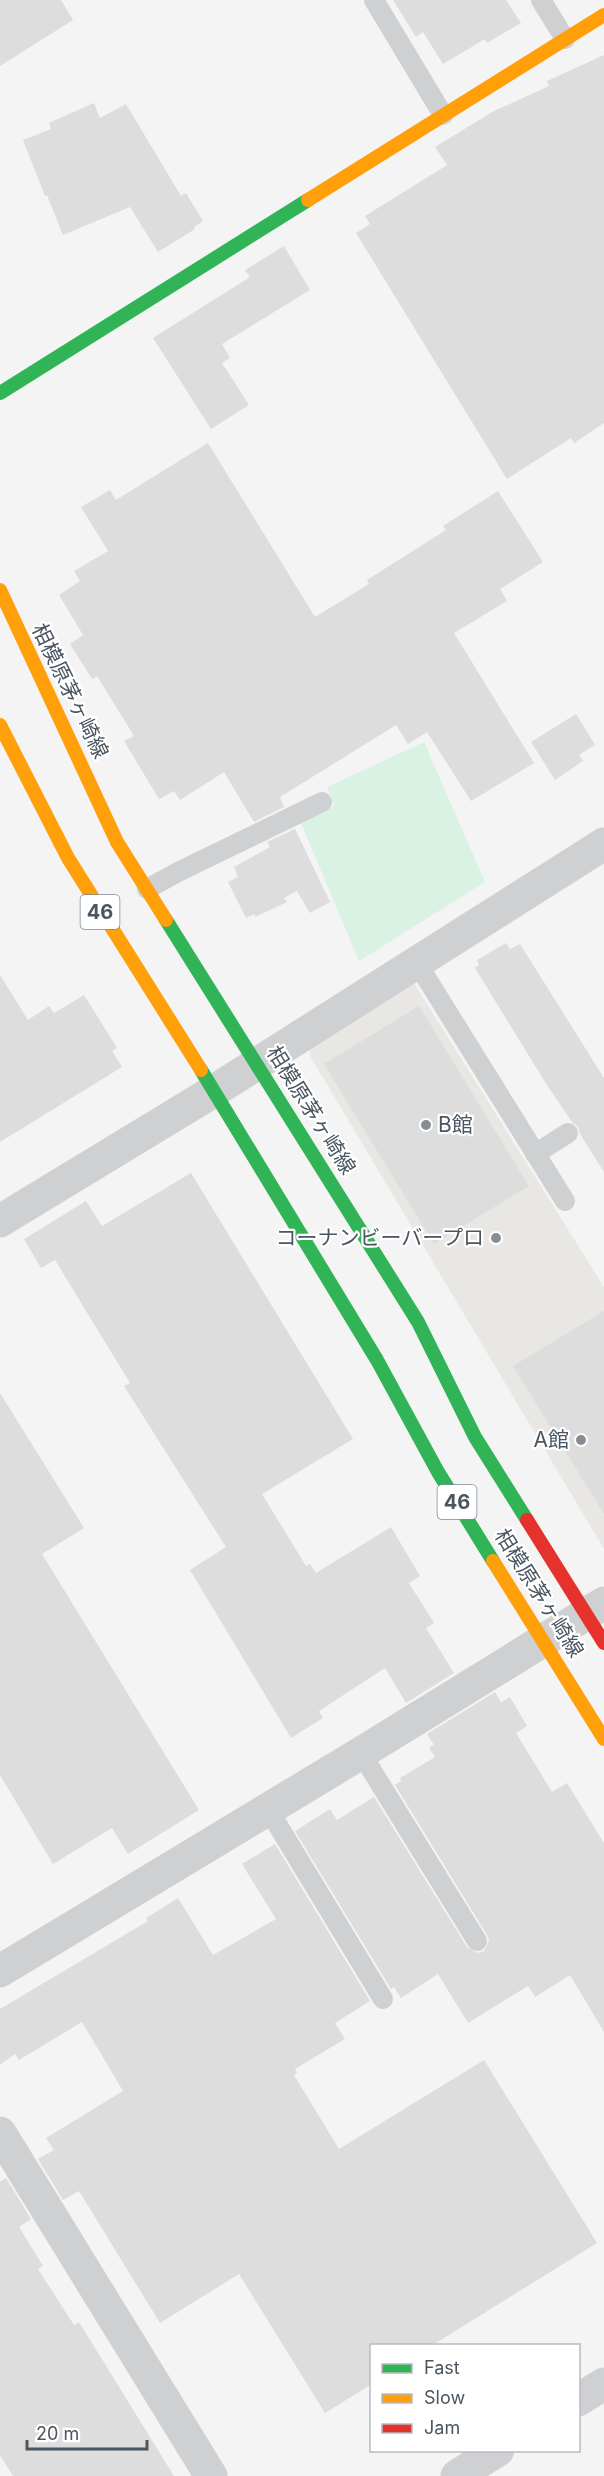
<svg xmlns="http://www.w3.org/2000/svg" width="604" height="2476" font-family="Inter,'Noto Sans JP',sans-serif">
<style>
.commercial{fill:#e8e7e3}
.green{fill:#d9f2e3}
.building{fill:#ddddde}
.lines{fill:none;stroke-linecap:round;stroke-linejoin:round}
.lane{stroke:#ced0d2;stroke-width:20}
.street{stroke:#ced0d2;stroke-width:33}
.fast{stroke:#30b455;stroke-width:14}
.slow{stroke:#ff9f0a;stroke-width:14}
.jam{stroke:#e5322d;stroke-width:14}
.poi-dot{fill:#868d94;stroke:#fff;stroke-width:2}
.labels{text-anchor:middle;stroke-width:4.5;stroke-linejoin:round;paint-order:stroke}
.shield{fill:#fff;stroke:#808990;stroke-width:1.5}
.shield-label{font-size:20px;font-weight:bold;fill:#4a5661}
.street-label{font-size:21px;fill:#4a5661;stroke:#fff}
.poi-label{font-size:21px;fill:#4a5661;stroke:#fff;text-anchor:end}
</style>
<rect width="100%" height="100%" fill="#f4f4f4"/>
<!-- commercial -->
<path class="commercial" d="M 414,983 L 604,1287 L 604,1549 L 310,1056 L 310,1048 Z"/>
<!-- green -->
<path class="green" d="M 424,742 L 485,882 L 359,961 L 301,823 L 334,806 L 327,787 Z"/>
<!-- building -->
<g class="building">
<path d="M 0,0 L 61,0 L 73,20 L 0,66 Z"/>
<path d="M 393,0 L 506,0 L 521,23 L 487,43 L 485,39 L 443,64 L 423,32 L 416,37 Z"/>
<path d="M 604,55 L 604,423 L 574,443 L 571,438 L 507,479 L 356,233 L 370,224 L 365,216 L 447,165 L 435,147 L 494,111 L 549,86 L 547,81 Z"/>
<path d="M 94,103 L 100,118 L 126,104 L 181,196 L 186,193 L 203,221 L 194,227 L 195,229 L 158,252 L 130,207 L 63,235 L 47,195 L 45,196 L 23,140 L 51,129 L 49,123 Z"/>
<path d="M 284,246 L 310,290 L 222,344 L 230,358 L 222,363 L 249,405 L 211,429 L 153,338 L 250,277 L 245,270 Z"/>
<path d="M 208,443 L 315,617 L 369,584 L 367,580 L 446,530 L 443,526 L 498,491 L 543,562 L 500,589 L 507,601 L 454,633 L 534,763 L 471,801 L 427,732 L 408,744 L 396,725 L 280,797 L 284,807 L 254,822 L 224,772 L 180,800 L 174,791 L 159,799 L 124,741 L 134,736 L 97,676 L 92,679 L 70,644 L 83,635 L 59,595 L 80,581 L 74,571 L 108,551 L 81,507 L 110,490 L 116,500 Z"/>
<path d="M 576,714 L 595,745 L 579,755 L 583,761 L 555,780 L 531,742 Z"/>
<path d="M 295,829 L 330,902 L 310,913 L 297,891 L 284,898 L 287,902 L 255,917 L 255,914 L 246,918 L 228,882 L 238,877 L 234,867 L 270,847 L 267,842 Z"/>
<path d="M 506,943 L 510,949 L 520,944 L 604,1078 L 604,1172 L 580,1134 L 578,1127 L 572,1122 L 545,1082 L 475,968 L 479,965 L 477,960 Z"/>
<path d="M 0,975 L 28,1020 L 49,1006 L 54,1013 L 84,995 L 117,1048 L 112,1051 L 122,1067 L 0,1142 Z"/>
<path d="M 419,1006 L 529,1186 L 434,1244 L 324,1064 Z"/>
<path d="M 191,1173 L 353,1439 L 262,1494 L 306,1566 L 310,1564 L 316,1573 L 391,1527 L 420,1576 L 409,1583 L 434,1623 L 426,1628 L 454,1673 L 406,1703 L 385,1668 L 319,1711 L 323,1718 L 291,1738 L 190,1570 L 226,1547 L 124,1386 L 130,1383 L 55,1260 L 41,1268 L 24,1239 L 86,1201 L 102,1226 Z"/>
<path d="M 604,1311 L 604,1514 L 513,1366 Z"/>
<path d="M 0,1393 L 84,1528 L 42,1554 L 199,1810 L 128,1854 L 112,1828 L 53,1864 L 0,1775 Z"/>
<path d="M 495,1692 L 501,1702 L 510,1697 L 527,1726 L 516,1733 L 552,1792 L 567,1783 L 604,1843 L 604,2032 L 570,1975 L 535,1997 L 528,1986 L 468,2023 L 438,1974 L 401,1998 L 394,1987 L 391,1989 L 295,1831 L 330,1809 L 337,1820 L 374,1797 L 467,1947 L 477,1953 L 484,1951 L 489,1941 L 487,1935 L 395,1785 L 401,1781 L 400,1778 L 435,1757 L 429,1748 L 434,1745 L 427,1734 Z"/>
<path d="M 275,1844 L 370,2001 L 335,2023 L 345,2039 L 295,2069 L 297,2073 L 294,2075 L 339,2149 L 484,2060 L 597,2243 L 431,2346 L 372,2346 L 372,2384 L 325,2413 L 239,2274 L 160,2323 L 79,2191 L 63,2200 L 38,2159 L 54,2150 L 46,2138 L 123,2091 L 82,2022 L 19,2060 L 15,2054 L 0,2065 L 0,2009 L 148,1921 L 146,1918 L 178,1898 L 213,1955 L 276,1919 L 242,1864 Z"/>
<path d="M 6,2178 L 31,2219 L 19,2227 L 43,2266 L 38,2269 L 74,2325 L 79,2322 L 174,2476 L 13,2476 L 0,2455 L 0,2182 Z"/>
</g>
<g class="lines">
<!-- lane -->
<g class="lane">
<path d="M 374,0 L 443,115"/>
<path d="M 541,0 L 565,39"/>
<path d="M 147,889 L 178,872 L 322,802"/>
<path d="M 417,963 L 565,1201"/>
<path d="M 535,1154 L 568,1133"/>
<path d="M 361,1753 L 477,1941"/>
<path d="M 268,1809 L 383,1999"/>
</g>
<!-- street -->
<g class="street">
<path d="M 0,1221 L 214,1091 L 604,844"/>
<path d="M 0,1971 L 361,1753 L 604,1603"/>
<path d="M 0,2133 L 211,2476"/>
<path d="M 578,2400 L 604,2384"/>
<path d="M 457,2476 L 498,2450"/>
</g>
<!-- fast -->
<g class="fast">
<path d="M 0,393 L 308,200"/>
<path d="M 166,920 L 418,1322 L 475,1437 L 527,1520"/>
<path d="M 201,1070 L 377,1360 L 438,1472 L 493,1561"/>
</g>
<!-- slow -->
<g class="slow">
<path d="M 308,200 L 604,15"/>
<path d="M 0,590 L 117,842 L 166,920"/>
<path d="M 0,725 L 68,858 L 201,1070"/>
<path d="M 493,1561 L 604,1739"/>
</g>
<!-- jam -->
<path class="jam" d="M 527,1520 L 604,1643"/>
</g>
<!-- markers -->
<g class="poi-dot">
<circle cx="426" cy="1125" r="6"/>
<circle cx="496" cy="1238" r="6"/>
<circle cx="581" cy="1440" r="6"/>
</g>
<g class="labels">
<!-- shield labels -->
<g class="shield">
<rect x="80.5" y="895" width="39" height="34" rx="4.5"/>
<rect x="437.5" y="1485" width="39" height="34" rx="4.5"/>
</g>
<g class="shield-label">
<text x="100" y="919">46</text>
<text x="457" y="1509">46</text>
</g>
<!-- street labels -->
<g class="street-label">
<text transform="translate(70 691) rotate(64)" y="7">相模原茅ヶ崎線</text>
<text transform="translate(311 1110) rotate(58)" y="7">相模原茅ヶ崎線</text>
<text transform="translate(539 1593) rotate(58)" y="7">相模原茅ヶ崎線</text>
</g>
<!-- poi labels -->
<g class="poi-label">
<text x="438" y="1132" text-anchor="start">B館</text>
<text x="484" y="1245">コーナンビーバープロ</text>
<text x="569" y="1447">A館</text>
</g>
</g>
<!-- legend -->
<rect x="370" y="2344" width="210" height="108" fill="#ffffff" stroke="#b7bbc0" stroke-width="1.5"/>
<rect x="382" y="2364" width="30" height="9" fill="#30b455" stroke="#b7bbc0" stroke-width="1.5"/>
<text x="424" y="2374" font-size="18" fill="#4a5661">Fast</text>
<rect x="382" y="2394" width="30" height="9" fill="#ff9f0a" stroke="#b7bbc0" stroke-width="1.5"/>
<text x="424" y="2404" font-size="18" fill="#4a5661">Slow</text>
<rect x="382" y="2424" width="30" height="9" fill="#e5322d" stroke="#b7bbc0" stroke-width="1.5"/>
<text x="424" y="2434" font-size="18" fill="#4a5661">Jam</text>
<!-- scale -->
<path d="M27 2440v9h120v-9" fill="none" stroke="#4a5661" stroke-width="3"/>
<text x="36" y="2440" font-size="18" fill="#4a5661" stroke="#ffffff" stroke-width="4.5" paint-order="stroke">20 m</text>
</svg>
